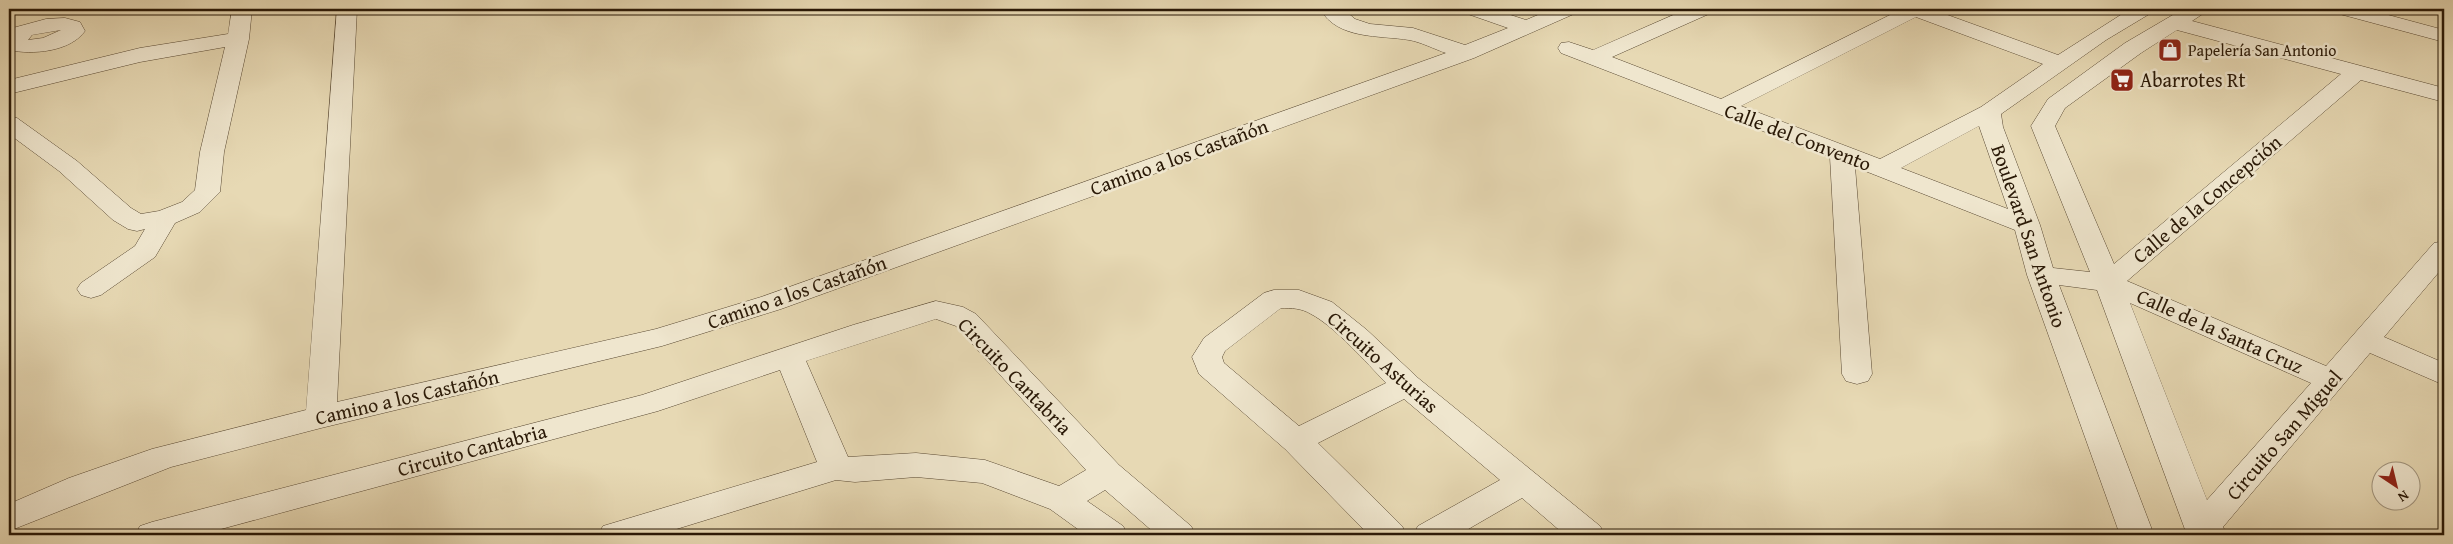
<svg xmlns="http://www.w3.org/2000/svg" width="2453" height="544" font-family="'Gentium Book Plus',serif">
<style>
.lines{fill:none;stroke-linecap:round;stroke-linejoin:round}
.minor-casing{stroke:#584832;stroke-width:1}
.minor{fill:#efe6ce;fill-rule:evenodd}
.labels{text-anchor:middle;stroke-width:5;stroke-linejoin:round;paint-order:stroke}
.far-poi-label{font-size:16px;fill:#291806;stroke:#efe6ce;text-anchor:start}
.poi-label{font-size:20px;fill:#291806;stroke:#efe6ce;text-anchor:start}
.street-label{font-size:20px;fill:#291806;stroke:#efe6ce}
</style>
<rect width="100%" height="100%" fill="#e7d9b4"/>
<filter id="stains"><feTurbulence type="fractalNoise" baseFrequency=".004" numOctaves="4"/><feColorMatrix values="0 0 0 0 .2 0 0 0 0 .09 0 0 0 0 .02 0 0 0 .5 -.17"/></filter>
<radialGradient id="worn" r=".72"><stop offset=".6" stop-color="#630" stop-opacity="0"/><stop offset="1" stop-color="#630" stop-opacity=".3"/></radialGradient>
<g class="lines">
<!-- minor casing -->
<g class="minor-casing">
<g id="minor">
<path d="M 232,9 L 252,9 L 249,39 L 224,152 L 220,192 L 200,212 L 175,223 L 155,257 L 101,295 L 91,298 L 81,295 L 77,289 L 81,283 L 135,246 L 145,229 L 137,231 L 128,229 L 113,220 L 59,171 L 9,134 L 9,116 L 17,118 L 77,161 L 131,208 L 141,214 L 159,211 L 182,202 L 195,190 L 200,152 L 225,47 L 140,62 L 13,93 L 9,92 L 9,80 L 140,48 L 228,34 Z"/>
<path d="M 337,9 L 357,9 L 337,402 L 656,329 L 761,297 L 1446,53 C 1434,49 1421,42 1409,40 C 1379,35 1338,40 1320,9 L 1343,9 L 1355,19 L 1370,24 L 1413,28 L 1465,45 L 1508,28 L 1465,13 L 1462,9 L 1492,9 L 1526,20 L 1552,9 L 1579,9 L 1576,13 L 1474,58 L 781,309 L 662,346 L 321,428 L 171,467 L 9,531 L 9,504 L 69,478 L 152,449 L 306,410 Z"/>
<path d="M 1687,9 L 1714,9 L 1711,13 L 1612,57 L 1721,99 L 1902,9 L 1931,9 L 2058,55 L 2130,9 L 2154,9 L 2151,13 L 2106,40 L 2001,114 L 2003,127 L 2040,225 L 2053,268 L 2090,272 L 2031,126 L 2048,99 L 2125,43 L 2183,9 L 2207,9 L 2204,13 L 2192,21 L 2444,88 L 2444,102 L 2361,80 L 2127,281 L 2326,366 L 2434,243 L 2444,241 L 2444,266 L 2384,337 L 2444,363 L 2444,385 L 2370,353 L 2223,527 L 2227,535 L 2187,535 L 2097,290 L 2059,285 L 2154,535 L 2120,535 L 2027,275 L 2015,230 L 1855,167 L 1872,374 L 1868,381 L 1857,384 L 1846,381 L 1842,374 L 1830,157 L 1561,53 L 1558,48 L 1561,43 L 1569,42 L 1593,50 ZM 1916,17 L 2043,64 L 1981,107 L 1880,159 L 1741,106 ZM 2177,30 L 2341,74 L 2114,264 L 2055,126 L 2065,108 L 2141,53 ZM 1979,126 L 2008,209 L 1901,168 ZM 2130,303 L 2311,383 L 2207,500 Z"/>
<path d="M 2333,9 L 2366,9 L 2444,30 L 2444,42 L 2336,13 Z"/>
<path d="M 65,18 L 80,22 L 85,31 C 70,52 32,55 9,50 L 9,29 L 46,19 ZM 61,30 L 43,38 L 28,40 L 32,35 Z"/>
<path d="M 1274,290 L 1299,290 L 1332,302 L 1367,330 L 1418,378 L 1600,526 L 1605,535 L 1565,535 L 1522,498 L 1458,535 L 1413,535 L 1418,526 L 1500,480 L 1404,399 L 1318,443 L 1402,526 L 1407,535 L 1369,535 L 1285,449 L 1199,374 L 1192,357 L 1204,338 L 1264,293 ZM 1281,308 C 1292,308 1301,308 1311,314 C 1334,326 1367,363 1386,383 L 1299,426 L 1224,363 L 1222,357 L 1225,351 Z"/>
<path d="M 936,301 L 963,307 L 976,314 L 1119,465 L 1191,526 L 1196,535 L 1157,535 L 1105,490 L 1087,501 L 1123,526 L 1128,535 L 1086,535 L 1050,509 L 982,483 L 916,477 L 855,482 L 836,480 L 657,535 L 598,535 L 603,526 L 817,462 L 780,370 L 658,411 L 199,535 L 135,535 L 140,526 L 152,522 L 642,395 L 853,325 ZM 936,319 L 956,326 L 1086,470 L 1059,486 L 985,460 L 916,453 L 848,457 L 806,361 Z"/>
</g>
</g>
<!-- minor -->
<use href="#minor" class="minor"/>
</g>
<!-- icons -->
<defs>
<g id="shop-square" transform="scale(1.25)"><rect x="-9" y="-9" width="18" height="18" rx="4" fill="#8f2418" stroke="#efe6ce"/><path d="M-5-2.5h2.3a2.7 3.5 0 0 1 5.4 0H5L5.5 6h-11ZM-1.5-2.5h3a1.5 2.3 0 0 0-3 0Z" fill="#fff"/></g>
<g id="supermarket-square" transform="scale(1.25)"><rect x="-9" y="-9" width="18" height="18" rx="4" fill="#8f2418" stroke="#efe6ce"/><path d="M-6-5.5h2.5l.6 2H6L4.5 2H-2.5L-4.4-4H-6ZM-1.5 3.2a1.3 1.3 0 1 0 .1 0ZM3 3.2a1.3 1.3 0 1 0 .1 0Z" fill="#fff"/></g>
</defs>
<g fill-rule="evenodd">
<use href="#shop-square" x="2170" y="50"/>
<use href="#supermarket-square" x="2122" y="80"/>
</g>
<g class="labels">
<!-- far-poi labels -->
<g class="far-poi-label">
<text x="2188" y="56">Papelería San Antonio</text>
</g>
<!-- poi labels -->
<g class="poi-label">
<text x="2140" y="87">Abarrotes Rt</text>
</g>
<!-- street labels -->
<g class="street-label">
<text transform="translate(1798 137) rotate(21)" y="7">Calle del Convento</text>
<text transform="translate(1179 157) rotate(-20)" y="7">Camino a los Castañón</text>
<text transform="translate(2207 199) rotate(-40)" y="7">Calle de la Concepción</text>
<text transform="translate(2029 236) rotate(71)" y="7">Boulevard San Antonio</text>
<text transform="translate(797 292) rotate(-19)" y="7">Camino a los Castañón</text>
<text transform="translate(2220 331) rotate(24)" y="7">Calle de la Santa Cruz</text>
<text transform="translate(1383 362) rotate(42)" y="7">Circuito Asturias</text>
<text transform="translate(1015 376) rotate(46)" y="7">Circuito Cantabria</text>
<text transform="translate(407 397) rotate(-13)" y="7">Camino a los Castañón</text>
<text transform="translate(2284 435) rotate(-49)" y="7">Circuito San Miguel</text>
<text transform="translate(472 450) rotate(-15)" y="7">Circuito Cantabria</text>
</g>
</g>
<!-- margin -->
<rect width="2453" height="544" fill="none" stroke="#e7d9b4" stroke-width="30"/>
<rect x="10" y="10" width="2433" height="524" fill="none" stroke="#291806" stroke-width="2.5"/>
<rect x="15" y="15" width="2423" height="514" fill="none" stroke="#291806"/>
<!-- north arrow -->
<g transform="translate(2396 486) rotate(145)"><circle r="24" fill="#efe6ce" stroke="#a0947e"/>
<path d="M0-4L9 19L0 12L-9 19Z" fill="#8f2418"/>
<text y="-8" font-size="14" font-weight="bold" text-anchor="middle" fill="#291806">N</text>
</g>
<rect width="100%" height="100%" filter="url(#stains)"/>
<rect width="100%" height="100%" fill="url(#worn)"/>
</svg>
